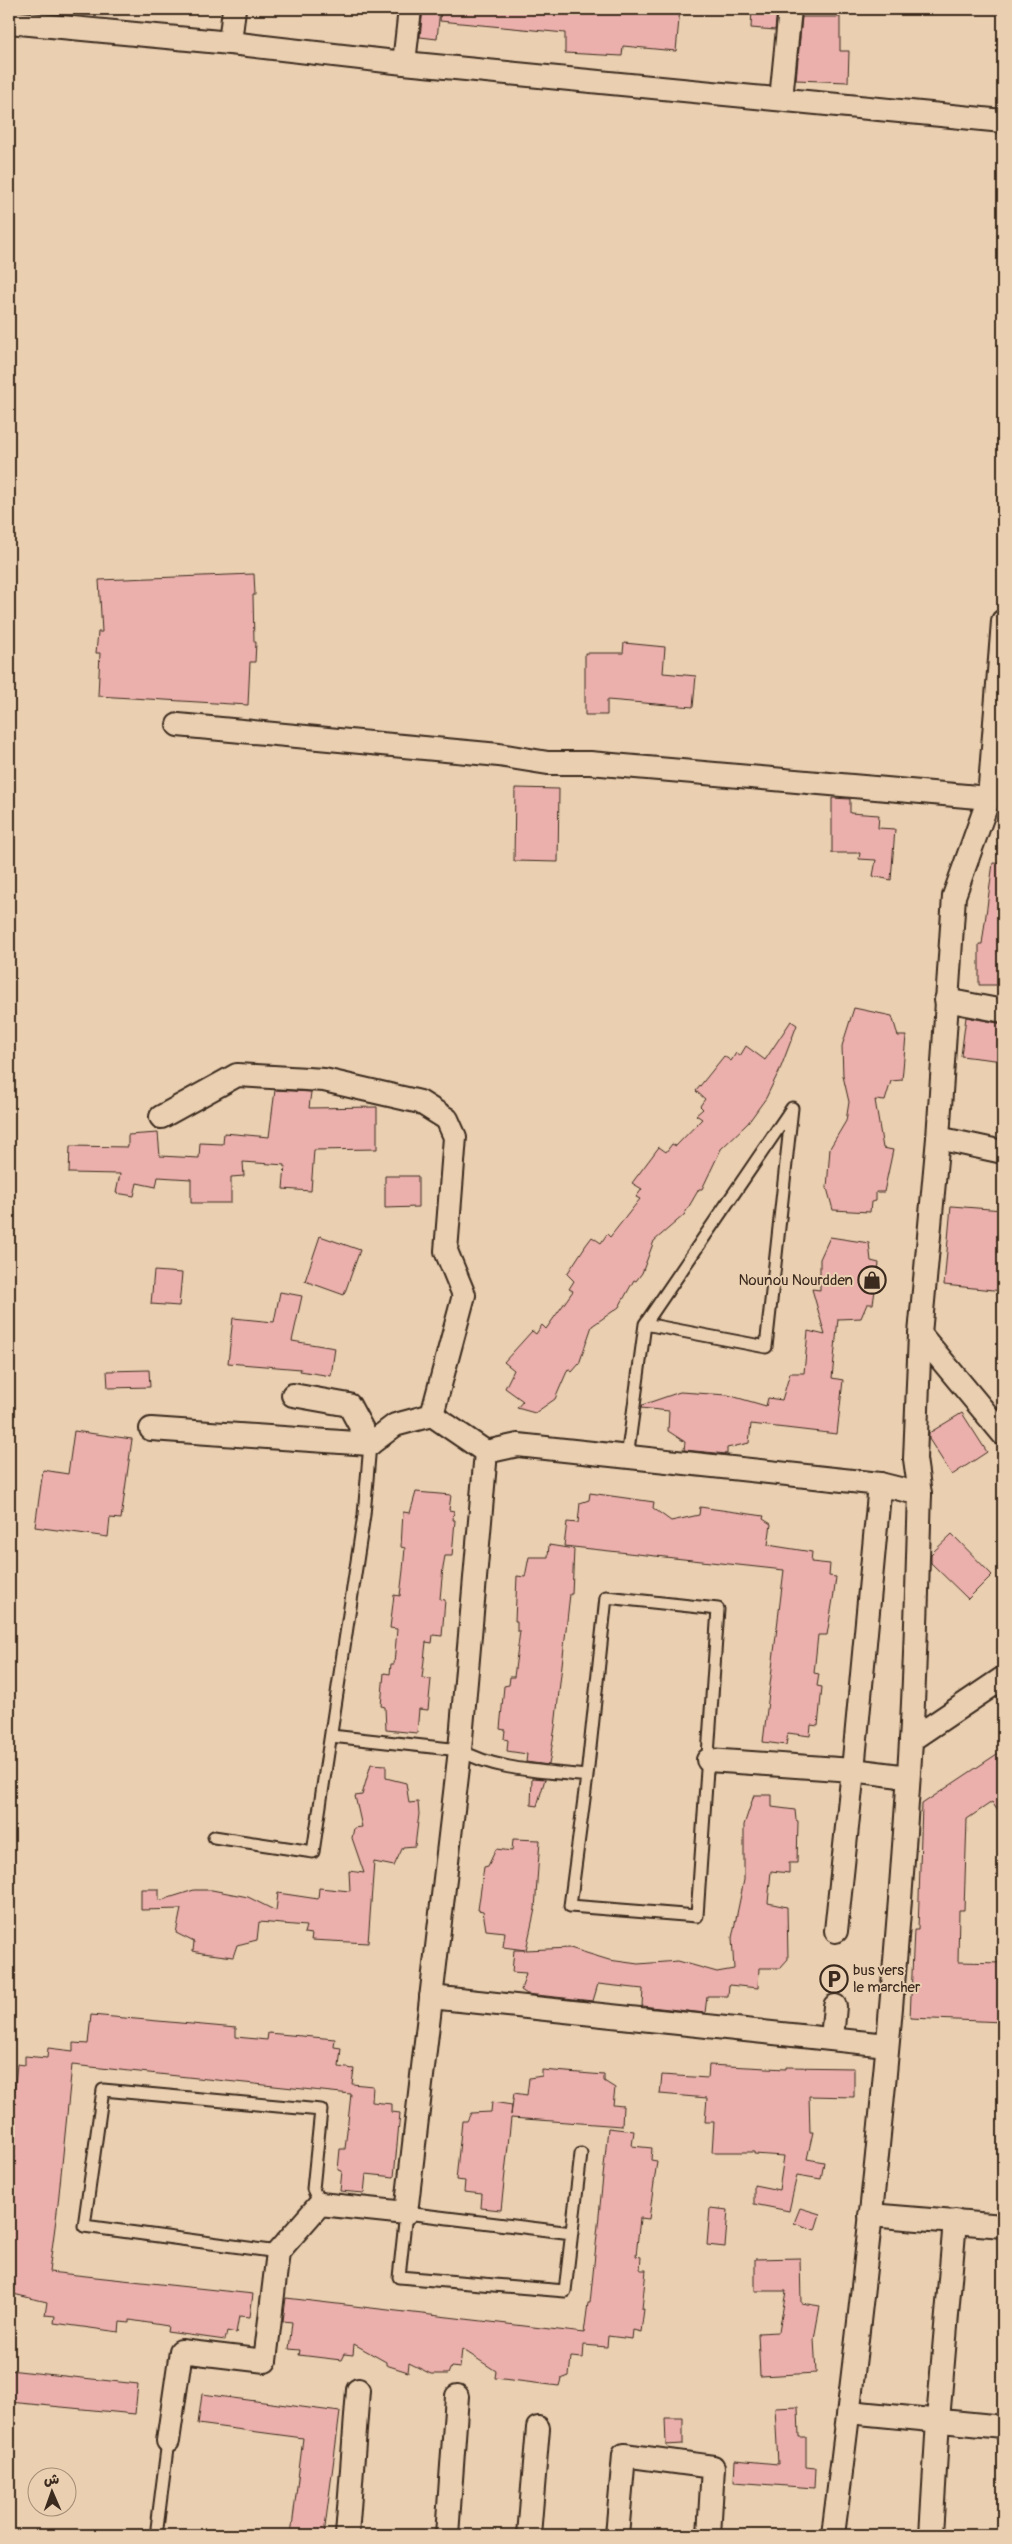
<svg xmlns="http://www.w3.org/2000/svg" width="1012" height="2544" font-family="Pangolin,'Playpen Sans Arabic',sans-serif">
<style>
.building{fill:#ebb0ab;stroke:#3b2a1e}
.lines{fill:none;stroke-linecap:round;stroke-linejoin:round}
.service-casing{stroke:#3b2a1e;stroke-width:15}
.minor-casing{stroke:#3b2a1e;stroke-width:26}
.service{stroke:#eacfb1;stroke-width:11}
.minor{stroke:#eacfb1;stroke-width:22}
.labels{text-anchor:middle;stroke-width:4;stroke-linejoin:round;paint-order:stroke}
.poi-label{font-size:15px;fill:#3b2a1e;stroke:#eacfb1;text-anchor:end}
</style>
<rect width="100%" height="100%" fill="#eacfb1"/>
<filter id="ink" filterUnits="userSpaceOnUse"><feTurbulence type="fractalNoise" baseFrequency=".02" numOctaves="2"/><feDisplacementMap in="SourceGraphic" scale="10" xChannelSelector="R" yChannelSelector="G"/><feConvolveMatrix kernelMatrix="1 2 1 2 8 2 1 2 1" color-interpolation-filters="sRGB"/></filter>
<g filter="url(#ink)">
<!-- building -->
<g class="building">
<path d="M 423,9 L 440,9 L 437,39 L 420,37 Z"/>
<path d="M 441,9 L 680,9 L 676,51 L 623,46 L 622,56 L 565,53 L 565,33 L 440,21 Z"/>
<path d="M 752,9 L 777,9 L 775,30 L 751,28 Z"/>
<path d="M 802,17 L 840,17 L 840,51 L 849,51 L 848,82 L 796,80 Z"/>
<path d="M 254,574 L 255,595 L 253,595 L 254,642 L 256,642 L 255,662 L 250,662 L 248,705 L 98,696 L 100,653 L 96,653 L 98,632 L 102,632 L 99,580 Z"/>
<path d="M 624,643 L 665,647 L 663,673 L 696,676 L 693,707 L 607,700 L 607,715 L 585,715 L 585,653 L 623,653 Z"/>
<path d="M 515,788 L 559,789 L 558,862 L 514,861 Z"/>
<path d="M 832,798 L 850,799 L 850,813 L 879,815 L 878,828 L 895,829 L 891,880 L 873,876 L 876,860 L 859,859 L 860,853 L 832,853 Z"/>
<path d="M 993,863 L 1003,864 L 1003,985 L 979,985 L 979,944 L 982,944 Z"/>
<path d="M 854,1008 L 892,1016 L 898,1036 L 906,1036 L 902,1080 L 891,1081 L 885,1101 L 875,1100 L 883,1148 L 893,1150 L 884,1192 L 876,1192 L 876,1201 L 871,1202 L 870,1212 L 833,1210 L 827,1188 L 830,1148 L 846,1121 L 849,1102 L 843,1076 L 842,1046 Z"/>
<path d="M 966,1017 L 1003,1024 L 1003,1061 L 961,1056 Z"/>
<path d="M 791,1021 L 797,1025 L 781,1067 L 766,1098 L 748,1123 L 721,1149 L 702,1189 L 699,1189 L 684,1215 L 654,1241 L 642,1273 L 636,1281 L 634,1280 L 619,1307 L 592,1326 L 579,1364 L 572,1372 L 568,1369 L 555,1399 L 535,1413 L 517,1408 L 523,1401 L 505,1388 L 514,1370 L 504,1362 L 532,1331 L 536,1334 L 542,1325 L 546,1329 L 573,1291 L 569,1289 L 574,1281 L 567,1274 L 586,1245 L 592,1237 L 601,1243 L 607,1234 L 610,1237 L 640,1199 L 636,1197 L 642,1189 L 632,1183 L 659,1147 L 666,1152 L 672,1144 L 676,1146 L 702,1119 L 696,1115 L 703,1109 L 700,1106 L 705,1099 L 696,1091 L 724,1056 L 731,1061 L 736,1053 L 740,1056 L 746,1046 L 765,1060 Z"/>
<path d="M 275,1090 L 311,1092 L 309,1108 L 377,1107 L 377,1149 L 314,1150 L 311,1191 L 283,1189 L 285,1165 L 243,1162 L 244,1176 L 231,1177 L 231,1203 L 191,1203 L 191,1179 L 158,1177 L 156,1187 L 137,1183 L 134,1196 L 116,1193 L 120,1174 L 69,1173 L 70,1146 L 128,1147 L 128,1135 L 158,1133 L 160,1156 L 199,1158 L 200,1143 L 223,1144 L 224,1133 L 269,1137 Z"/>
<path d="M 385,1176 L 418,1176 L 418,1207 L 385,1208 Z"/>
<path d="M 951,1206 L 1003,1210 L 1003,1291 L 944,1285 Z"/>
<path d="M 320,1236 L 360,1250 L 344,1295 L 305,1281 Z"/>
<path d="M 830,1237 L 869,1243 L 871,1261 L 879,1263 L 873,1304 L 867,1304 L 861,1318 L 838,1319 L 832,1378 L 843,1380 L 837,1434 L 751,1424 L 749,1443 L 727,1448 L 727,1454 L 684,1450 L 685,1442 L 668,1431 L 669,1411 L 641,1408 L 642,1405 L 680,1392 L 728,1395 L 766,1406 L 768,1398 L 782,1400 L 790,1373 L 804,1373 L 808,1331 L 825,1335 L 812,1289 L 820,1290 L 820,1259 Z"/>
<path d="M 154,1271 L 182,1273 L 179,1306 L 151,1304 Z"/>
<path d="M 280,1292 L 302,1296 L 292,1341 L 335,1348 L 331,1376 L 300,1371 L 301,1369 L 228,1363 L 233,1318 L 274,1322 Z"/>
<path d="M 149,1370 L 150,1387 L 108,1388 L 107,1371 Z"/>
<path d="M 962,1413 L 987,1452 L 952,1475 L 929,1439 L 929,1433 Z"/>
<path d="M 74,1431 L 132,1439 L 121,1519 L 110,1518 L 108,1537 L 35,1527 L 43,1470 L 68,1474 Z"/>
<path d="M 416,1492 L 451,1495 L 449,1510 L 454,1511 L 453,1520 L 455,1520 L 452,1556 L 445,1556 L 443,1567 L 440,1599 L 445,1600 L 442,1636 L 433,1635 L 432,1643 L 426,1642 L 422,1678 L 431,1679 L 428,1710 L 419,1709 L 417,1733 L 386,1730 L 385,1707 L 381,1706 L 384,1673 L 390,1674 L 391,1664 L 394,1664 L 397,1629 L 390,1628 L 394,1595 L 400,1596 L 403,1570 L 405,1548 L 401,1547 L 403,1512 L 410,1513 Z"/>
<path d="M 590,1493 L 654,1502 L 653,1508 L 671,1521 L 699,1515 L 700,1507 L 764,1516 L 763,1519 L 771,1524 L 768,1545 L 812,1552 L 811,1562 L 830,1564 L 829,1576 L 836,1577 L 834,1593 L 827,1635 L 818,1635 L 814,1673 L 819,1674 L 817,1686 L 822,1687 L 818,1726 L 811,1725 L 810,1736 L 788,1733 L 786,1745 L 763,1742 L 784,1570 L 564,1546 L 567,1522 L 578,1523 L 580,1503 L 589,1500 Z"/>
<path d="M 952,1534 L 992,1575 L 968,1599 L 931,1563 L 931,1554 Z"/>
<path d="M 549,1545 L 574,1549 L 572,1594 L 570,1594 L 555,1727 L 549,1765 L 526,1762 L 527,1754 L 507,1751 L 508,1740 L 504,1739 L 505,1730 L 500,1729 L 504,1686 L 509,1685 L 510,1677 L 514,1677 L 520,1631 L 517,1631 L 517,1621 L 515,1621 L 517,1576 L 525,1577 L 529,1557 L 548,1557 Z"/>
<path d="M 1003,1750 L 1003,1819 L 992,1802 L 967,1819 L 964,1910 L 959,1910 L 958,1962 L 1003,1963 L 1003,2022 L 910,2018 L 914,1930 L 918,1930 L 922,1804 Z"/>
<path d="M 371,1764 L 386,1765 L 386,1778 L 406,1783 L 409,1803 L 418,1802 L 419,1814 L 415,1846 L 403,1847 L 394,1866 L 374,1862 L 368,1943 L 311,1940 L 312,1934 L 304,1933 L 306,1926 L 259,1922 L 257,1940 L 237,1945 L 233,1957 L 202,1953 L 193,1951 L 194,1942 L 176,1933 L 181,1909 L 141,1910 L 141,1889 L 159,1889 L 159,1901 L 194,1890 L 212,1890 L 248,1897 L 276,1911 L 278,1893 L 318,1899 L 319,1888 L 350,1891 L 349,1871 L 364,1873 L 352,1838 L 354,1828 L 362,1827 L 355,1796 L 362,1795 Z"/>
<path d="M 532,1778 L 545,1779 L 537,1806 L 531,1805 Z"/>
<path d="M 754,1795 L 772,1795 L 772,1807 L 795,1810 L 796,1820 L 798,1821 L 797,1863 L 789,1863 L 789,1873 L 771,1871 L 768,1903 L 787,1907 L 788,1959 L 780,1968 L 759,1968 L 758,1988 L 729,1985 L 728,1996 L 707,1996 L 705,2013 L 642,2006 L 643,1989 L 598,1984 L 593,2001 L 527,1994 L 521,1990 L 526,1973 L 512,1972 L 514,1950 L 525,1950 L 503,1947 L 505,1932 L 486,1930 L 483,1911 L 478,1910 L 484,1867 L 488,1866 L 496,1849 L 512,1851 L 513,1839 L 540,1840 L 535,1909 L 526,1950 L 570,1948 L 609,1960 L 638,1964 L 678,1961 L 717,1972 L 734,1969 L 732,1938 L 744,1880 L 744,1825 Z"/>
<path d="M 91,2015 L 236,2028 L 236,2037 L 267,2040 L 268,2033 L 335,2039 L 334,2047 L 341,2048 L 339,2067 L 354,2069 L 352,2084 L 373,2086 L 372,2102 L 392,2104 L 392,2112 L 400,2113 L 394,2177 L 366,2174 L 364,2193 L 340,2191 L 342,2171 L 338,2170 L 340,2149 L 345,2149 L 351,2094 L 72,2065 L 58,2204 L 49,2272 L 253,2294 L 250,2317 L 239,2316 L 236,2333 L 227,2331 L 225,2340 L 167,2332 L 168,2326 L 130,2320 L 130,2323 L 120,2322 L 119,2332 L 54,2323 L 55,2316 L 45,2315 L 47,2302 L 9,2293 L 9,2272 L 13,2255 L 9,2255 L 9,2177 L 10,2167 L 13,2167 L 16,2135 L 10,2134 L 17,2064 L 25,2065 L 25,2056 L 47,2058 L 48,2048 L 73,2051 L 73,2043 L 88,2044 Z"/>
<path d="M 709,2065 L 786,2069 L 786,2067 L 854,2068 L 854,2097 L 809,2096 L 810,2132 L 813,2132 L 807,2159 L 824,2162 L 821,2179 L 797,2175 L 789,2211 L 754,2204 L 754,2185 L 779,2190 L 784,2156 L 754,2154 L 754,2152 L 712,2152 L 714,2122 L 705,2122 L 707,2098 L 660,2094 L 662,2075 L 708,2078 Z"/>
<path d="M 542,2070 L 604,2075 L 604,2081 L 615,2088 L 613,2105 L 623,2106 L 622,2126 L 511,2118 L 501,2210 L 481,2208 L 482,2194 L 464,2192 L 465,2181 L 456,2180 L 462,2121 L 467,2121 L 471,2113 L 491,2112 L 492,2102 L 512,2105 L 511,2115 L 514,2093 L 527,2095 L 529,2078 L 542,2076 Z"/>
<path d="M 608,2128 L 634,2131 L 632,2146 L 652,2148 L 651,2160 L 657,2161 L 649,2219 L 640,2218 L 636,2256 L 641,2257 L 640,2270 L 646,2270 L 642,2309 L 644,2309 L 641,2332 L 633,2330 L 632,2339 L 608,2336 L 607,2347 L 584,2345 L 583,2358 L 571,2357 L 569,2376 L 561,2379 L 559,2386 L 495,2378 L 496,2371 L 462,2349 L 460,2368 L 451,2367 L 448,2374 L 431,2374 L 409,2363 L 408,2372 L 386,2365 L 386,2362 L 354,2344 L 353,2355 L 344,2354 L 341,2360 L 299,2355 L 300,2350 L 289,2349 L 292,2322 L 283,2321 L 286,2298 L 584,2333 L 588,2303 L 590,2303 Z"/>
<path d="M 710,2208 L 728,2210 L 725,2247 L 707,2245 Z"/>
<path d="M 800,2208 L 820,2214 L 815,2230 L 794,2223 Z"/>
<path d="M 800,2258 L 801,2303 L 820,2306 L 814,2339 L 816,2373 L 760,2376 L 758,2333 L 779,2332 L 786,2291 L 755,2291 L 755,2259 Z"/>
<path d="M 9,2370 L 138,2384 L 135,2414 L 9,2402 Z"/>
<path d="M 202,2394 L 340,2412 L 324,2535 L 291,2535 L 303,2438 L 198,2424 Z"/>
<path d="M 798,2407 L 799,2437 L 806,2437 L 806,2467 L 815,2468 L 814,2488 L 734,2482 L 735,2460 L 778,2464 L 775,2408 Z"/>
<path d="M 665,2418 L 683,2418 L 683,2444 L 666,2445 Z"/>
</g>
<g class="lines">
<!-- service casing -->
<g class="service-casing">
<g id="service">
<path d="M 627,1458 L 645,1324 L 792,1108 L 766,1347 L 645,1324"/>
<path d="M 331,1736 L 460,1750 C 496,1771 545,1771 587,1776 L 570,1906 L 697,1916 L 718,1609 L 606,1597 L 587,1776"/>
<path d="M 214,1837 L 313,1852 L 364,1515 L 370,1444"/>
<path d="M 572,2233 L 406,2213 L 399,2277 L 565,2291 L 581,2154"/>
<path d="M 278,2252 L 84,2226 L 103,2090 L 321,2110 L 313,2189 L 320,2204"/>
<path d="M 157,2528 L 168,2441"/>
</g>
</g>
<!-- minor casing -->
<g class="minor-casing">
<g id="minor">
<path d="M 9,22 L 230,43 L 404,63 L 1003,121"/>
<path d="M 230,43 L 234,9"/>
<path d="M 404,63 L 410,9"/>
<path d="M 781,99 L 790,9"/>
<path d="M 178,725 L 499,755 L 548,763 L 590,763 L 989,798"/>
<path d="M 946,1000 L 1003,1011"/>
<path d="M 161,1117 L 237,1075 L 324,1080 L 420,1102 L 447,1119 L 455,1137 L 446,1251 L 464,1295 L 432,1415"/>
<path d="M 938,1138 L 1003,1152"/>
<path d="M 920,1334 L 1003,1434"/>
<path d="M 293,1395 L 349,1405 L 370,1444"/>
<path d="M 432,1415 L 486,1452"/>
<path d="M 151,1429 L 370,1444 L 395,1425 L 432,1415"/>
<path d="M 911,1740 L 1003,1678"/>
<path d="M 708,1760 L 853,1770 L 880,1484"/>
<path d="M 836,1931 L 853,1770 L 908,1777"/>
<path d="M 431,1997 L 887,2045"/>
<path d="M 832,2039 L 835,2006"/>
<path d="M 870,2215 L 1003,2226"/>
<path d="M 849,2412 L 1003,2427"/>
<path d="M 168,2441 L 181,2351 L 265,2361 L 278,2252 L 320,2204 L 406,2213 L 460,1750 L 486,1452 L 518,1445 L 880,1484 L 920,1494"/>
<path d="M 347,2535 L 358,2390"/>
<path d="M 447,2535 L 457,2396"/>
<path d="M 529,2535 L 538,2428"/>
<path d="M 617,2535 L 624,2455 L 713,2467 L 709,2535"/>
<path d="M 833,2535 C 867,2272 895,2006 911,1741 C 916,1659 917,1577 920,1494 L 915,1459 L 920,1334 L 938,1138 L 954,896 L 989,798 L 1003,621"/>
<path d="M 931,2535 L 938,2420 L 955,2221"/>
</g>
</g>
<!-- service -->
<use href="#service" class="service"/>
<!-- minor -->
<use href="#minor" class="minor"/>
</g>
</g>
<!-- icons -->
<defs>
<g id="shop-ring" transform="scale(1.4375)"><circle r="9.5" fill="#eacfb1" stroke="#3b2a1e" stroke-width="1.5"/><path d="M-5-2.5h2.3a2.7 3.5 0 0 1 5.4 0H5L5.5 6h-11ZM-1.5-2.5h3a1.5 2.3 0 0 0-3 0Z" fill="#3b2a1e"/></g>
<g id="parking-ring" transform="scale(1.4375)"><circle r="9.5" fill="#eacfb1" stroke="#3b2a1e" stroke-width="1.5"/><path d="M-3.5-5.5H1a3.5 3.5 0 0 1 0 7H-1V5.5H-3.5ZM-1-3.4V-.6H.8a1.4 1.4 0 0 0 0-2.8Z" fill="#3b2a1e"/></g>
</defs>
<g fill-rule="evenodd">
<use href="#shop-ring" x="872" y="1280"/>
<use href="#parking-ring" x="834" y="1979"/>
</g>
<g class="labels">
<!-- poi labels -->
<g class="poi-label">
<text x="853" y="1285">Nounou Nourdden</text>
<text x="853" y="1975" text-anchor="start">bus vers<tspan x="853" dy="17">le marcher</tspan></text>
</g>
</g>
<!-- margin -->
<rect width="1012" height="2544" fill="none" stroke="#eacfb1" stroke-width="30"/>
<rect x="15" y="15" width="982" height="2514" fill="none" stroke="#3b2a1e" stroke-width="2" filter="url(#ink)"/>
<!-- north arrow -->
<g transform="translate(52 2492) rotate(358)"><circle r="24" fill="#eacfb1" stroke="#a48d76"/>
<path d="M0-4L9 19L0 12L-9 19Z" fill="#3b2a1e"/>
<text y="-8" font-size="14" font-weight="bold" text-anchor="middle" fill="#3b2a1e">ش</text>
</g>
</svg>
